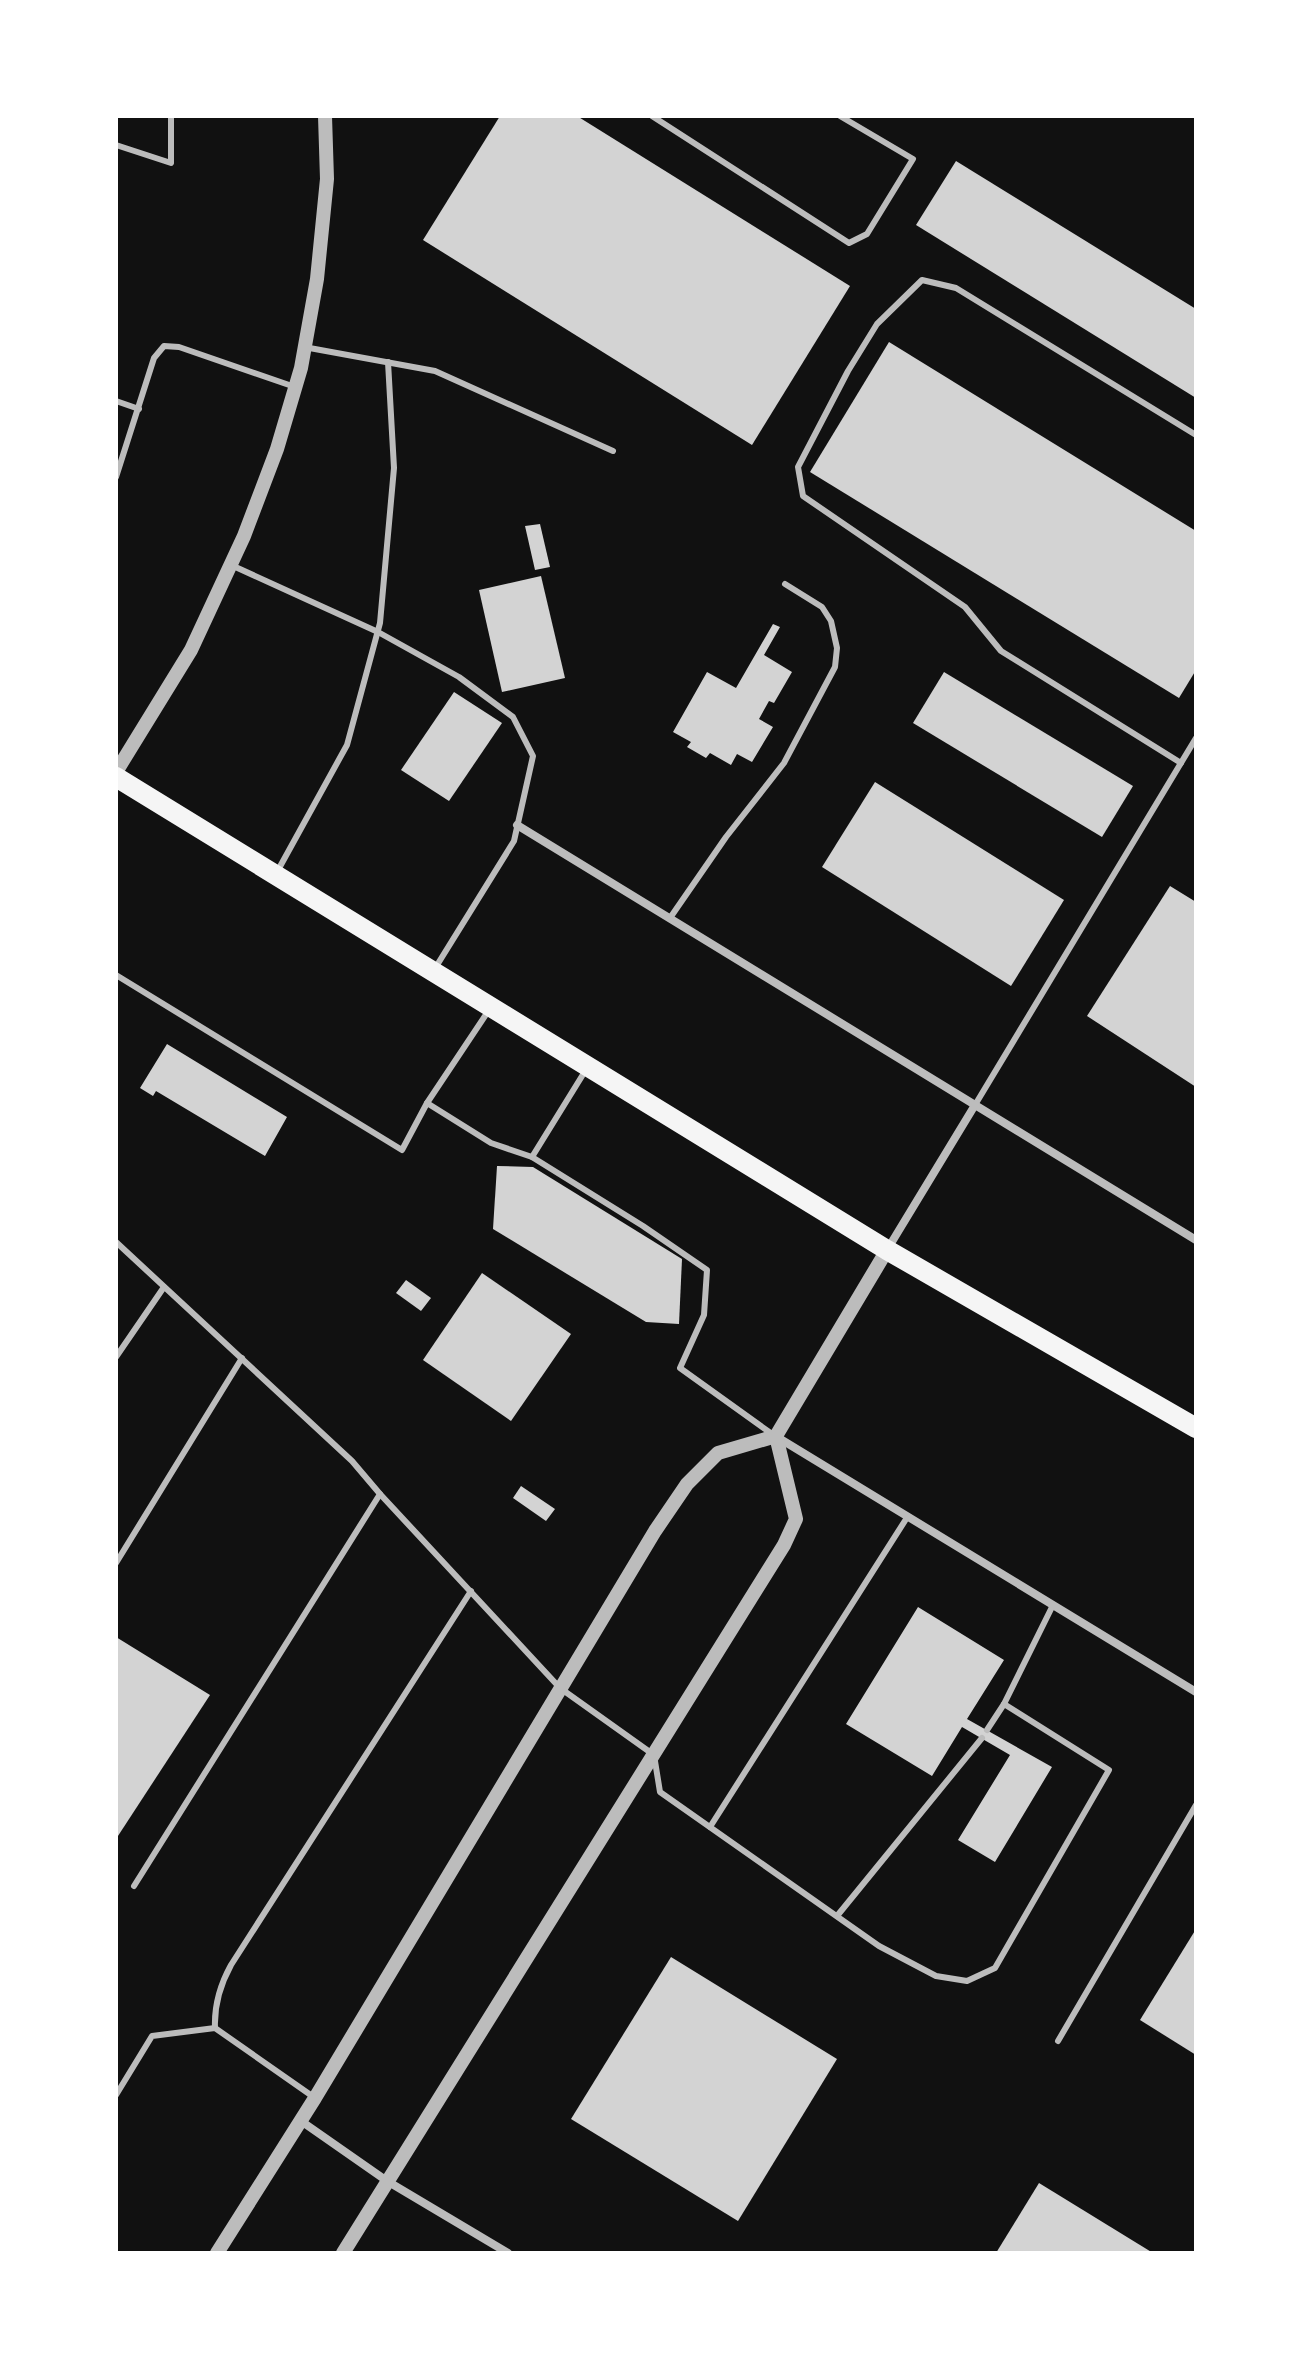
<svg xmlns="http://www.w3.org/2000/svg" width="1312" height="2369" font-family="'PT Sans Narrow',sans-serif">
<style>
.building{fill:#d3d3d3}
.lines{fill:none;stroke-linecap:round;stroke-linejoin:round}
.service{stroke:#bcbcbc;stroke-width:6}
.minor{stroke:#bcbcbc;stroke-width:8}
.tertiary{stroke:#bcbcbc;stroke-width:14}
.primary{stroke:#f5f5f5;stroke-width:20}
</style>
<rect width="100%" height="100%" fill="#111"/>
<!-- building -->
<g class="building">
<path d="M 500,116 L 577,116 L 850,286 L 752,445 L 423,240 Z"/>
<path d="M 956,161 L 1196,309 L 1196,398 L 916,225 Z"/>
<path d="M 889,342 L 1196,531 L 1196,670 L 1179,698 L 810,472 Z"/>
<path d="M 540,524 L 550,567 L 535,570 L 525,526 Z"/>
<path d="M 541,576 L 565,678 L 502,692 L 479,590 Z"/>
<path d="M 773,624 L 780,627 L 764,655 L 792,672 L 774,703 L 769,701 L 759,719 L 773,727 L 752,762 L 737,754 L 731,765 L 710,753 L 706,758 L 687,747 L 691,742 L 673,732 L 707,672 L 736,688 Z"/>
<path d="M 944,672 L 1133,786 L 1102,837 L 913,723 Z"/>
<path d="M 454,692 L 502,723 L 449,801 L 401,770 Z"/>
<path d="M 875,782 L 1064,900 L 1011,986 L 822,867 Z"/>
<path d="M 1170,886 L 1196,902 L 1196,1087 L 1087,1016 Z"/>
<path d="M 167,1044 L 287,1117 L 265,1156 L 156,1091 L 153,1096 L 140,1088 Z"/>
<path d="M 497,1166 L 533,1167 L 682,1259 L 679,1324 L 646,1322 L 493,1229 Z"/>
<path d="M 482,1273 L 571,1334 L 511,1421 L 423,1360 Z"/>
<path d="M 406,1280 L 431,1298 L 421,1311 L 396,1293 Z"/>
<path d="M 521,1486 L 555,1509 L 546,1521 L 513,1498 Z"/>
<path d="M 918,1607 L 1004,1660 L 967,1719 L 1052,1767 L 995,1862 L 958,1840 L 1010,1755 L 962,1727 L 932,1776 L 846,1724 Z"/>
<path d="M 116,1637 L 210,1695 L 116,1839 Z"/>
<path d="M 1196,1929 L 1196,2055 L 1140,2020 Z"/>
<path d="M 671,1957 L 837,2059 L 738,2221 L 571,2119 Z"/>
<path d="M 1039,2183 L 1153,2253 L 996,2253 Z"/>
</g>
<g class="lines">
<!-- service -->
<g class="service">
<path d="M 652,116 L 849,243 L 867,234 L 913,159 L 840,116"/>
<path d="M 116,145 L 171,163 L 171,116"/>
<path d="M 304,347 L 435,371 L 613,451"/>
<path d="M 116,401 L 139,409"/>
<path d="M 116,477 L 154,358 L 164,346 L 179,347 L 295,387"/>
<path d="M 231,565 L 378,632 L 459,677 L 513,717 L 533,756 L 514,841 L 434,970"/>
<path d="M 1181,763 L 1001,651 L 965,607 L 803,496 L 798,467 L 848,371 L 877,324 L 922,280 L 956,288 L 1196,435"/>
<path d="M 277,872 L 347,745 L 380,623 L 394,468 L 388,362"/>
<path d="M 670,918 L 726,837 L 784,763 L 835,667 L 837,648 L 831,621 L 822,607 L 785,584"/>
<path d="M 116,975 L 402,1150 L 427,1103 L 491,1143 L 532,1157 L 643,1226 L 707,1270 L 704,1315 L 680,1368 L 772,1434"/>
<path d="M 427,1103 L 489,1010"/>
<path d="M 975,1105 L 1196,738"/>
<path d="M 532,1157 L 587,1068"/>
<path d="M 116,1242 L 352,1461 L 380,1494 L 560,1688 L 654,1755 L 660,1792 L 879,1946 L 936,1976 L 967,1981 L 995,1968 L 1109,1770 L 1004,1704"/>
<path d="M 116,1357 L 164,1287"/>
<path d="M 116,1563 L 242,1358"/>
<path d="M 987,1730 L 1004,1704 L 1053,1605"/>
<path d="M 710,1827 L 908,1516"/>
<path d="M 134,1886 L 380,1494"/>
<path d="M 837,1916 L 982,1738"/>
<path d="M 215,2028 C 214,2004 220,1985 231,1965 L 471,1591"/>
<path d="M 1058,2041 L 1196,1805"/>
<path d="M 116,2095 L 152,2036 L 215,2028 L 315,2098"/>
</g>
<!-- minor -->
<g class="minor">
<path d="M 517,825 L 1196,1240"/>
<path d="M 887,1250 L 975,1105"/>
<path d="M 777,1437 L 1196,1692"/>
<path d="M 301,2121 L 387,2181 L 508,2253"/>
</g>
<!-- tertiary -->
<g class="tertiary">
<path d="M 116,772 L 191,650 L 244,536 L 277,449 L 301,368 L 317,279 L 327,179 L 325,116"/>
<path d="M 217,2253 L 315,2098 L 655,1531 L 687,1484 L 718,1453 L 776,1436 L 887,1250"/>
<path d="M 343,2253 L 784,1545 L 796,1519 L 776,1436"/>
</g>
<!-- primary -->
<path class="primary" d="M 116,777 L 887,1250 L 1196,1428"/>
</g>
<!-- border -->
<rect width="1312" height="2369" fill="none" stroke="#ffffff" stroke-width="236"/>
</svg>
